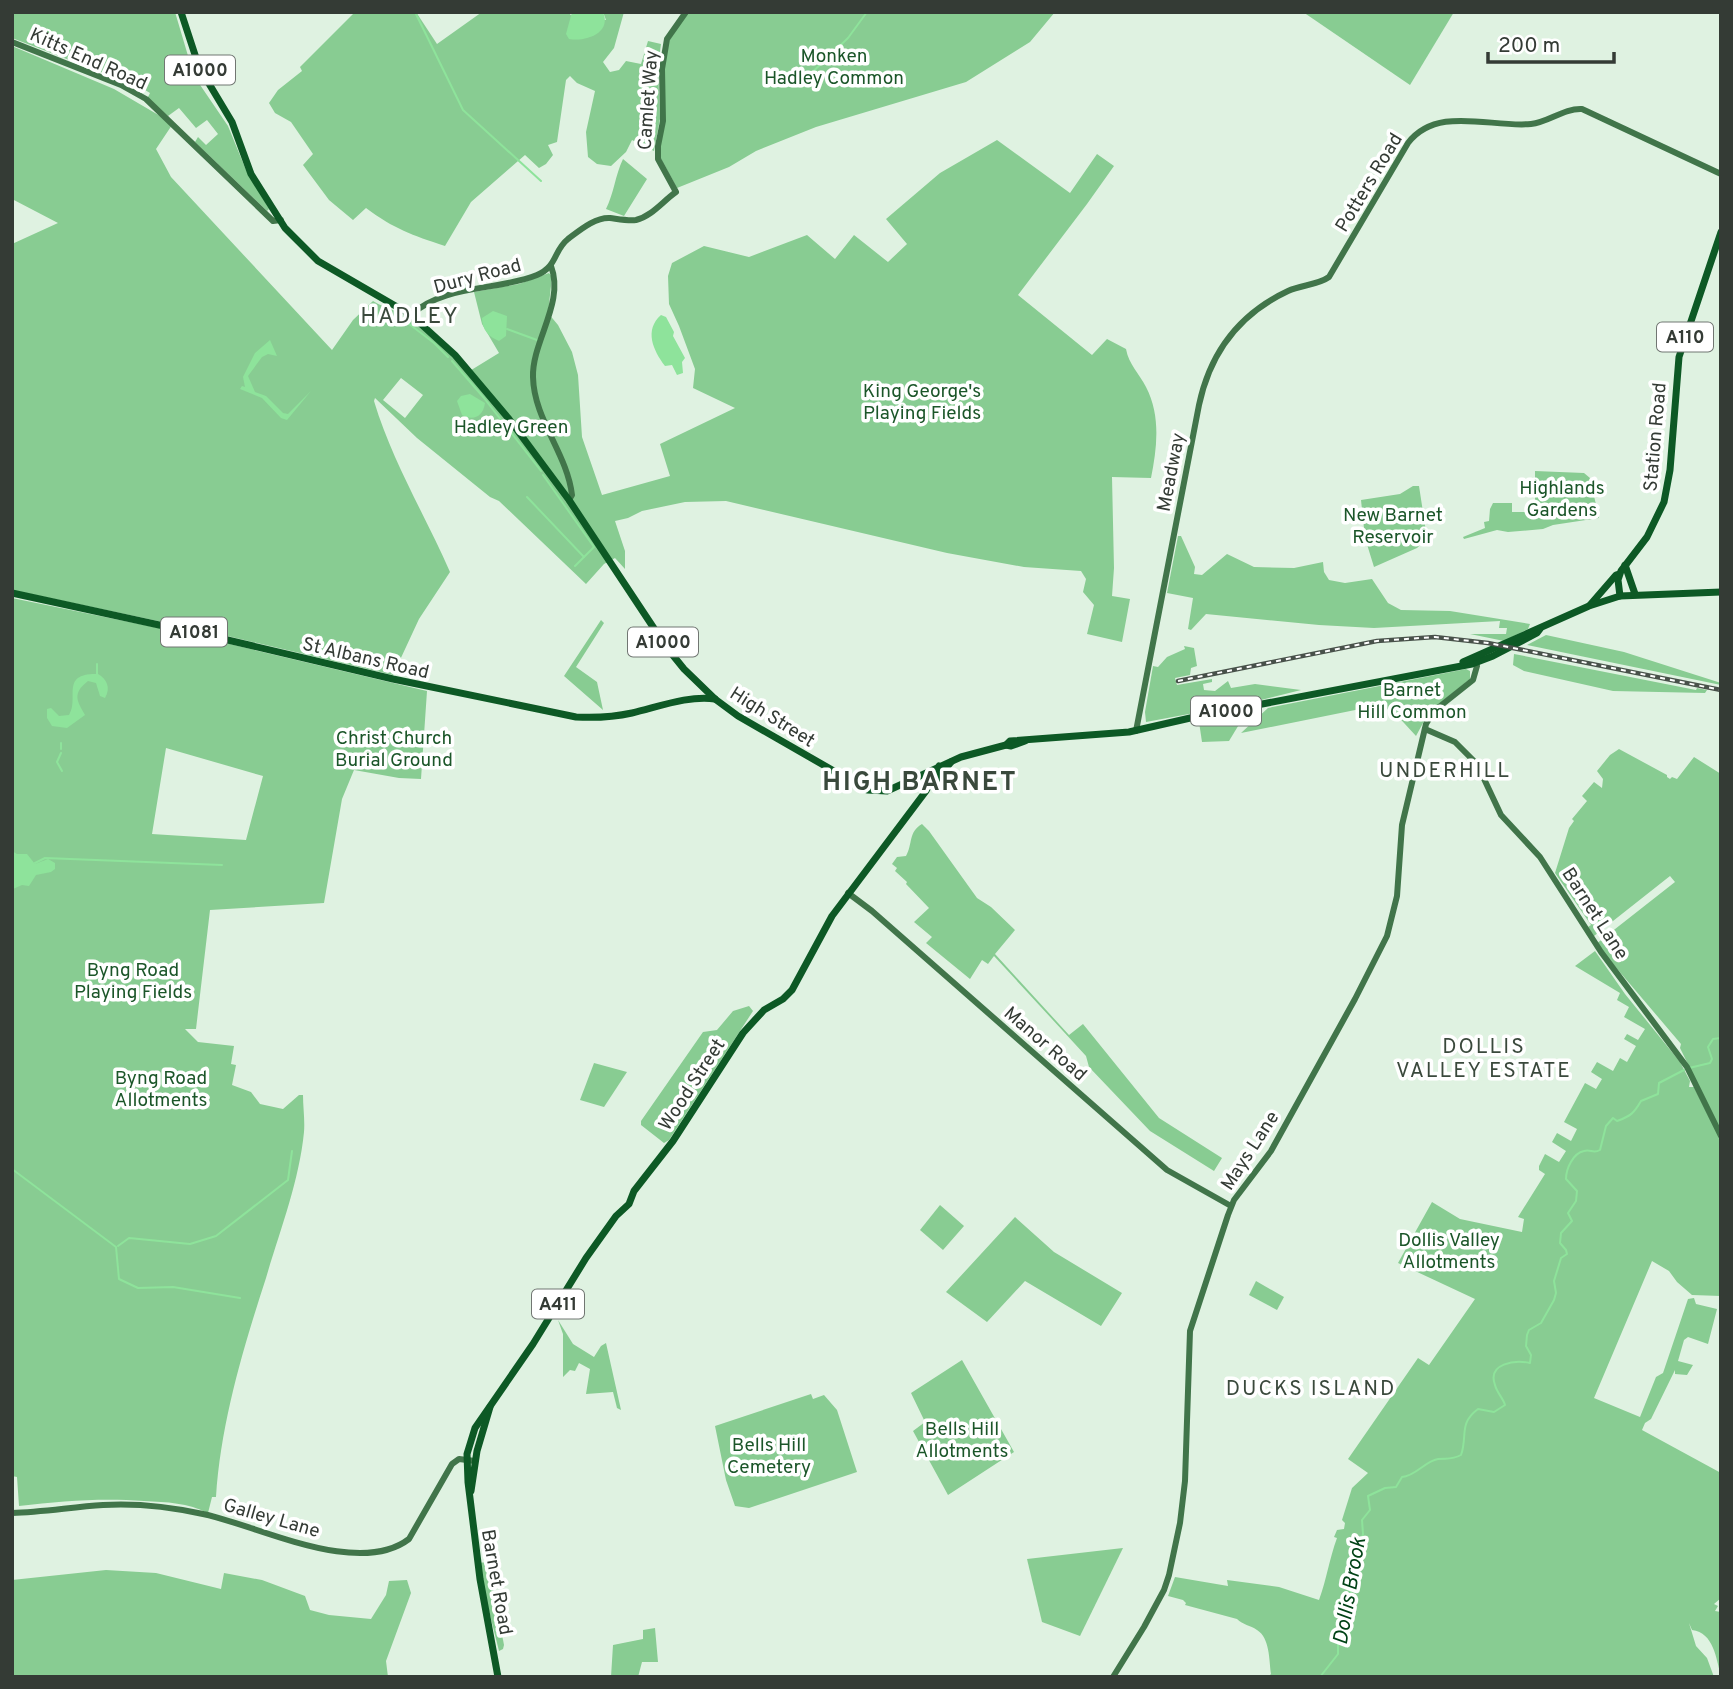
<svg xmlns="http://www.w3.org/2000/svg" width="1733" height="1689" font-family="Overpass,sans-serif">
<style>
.green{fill:#88cc92;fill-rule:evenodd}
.water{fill:#8ee39b}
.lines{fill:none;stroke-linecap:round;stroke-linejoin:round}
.stream{stroke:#8ee39b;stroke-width:2}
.secondary{stroke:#41754a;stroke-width:6}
.primary{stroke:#0d5925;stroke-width:7}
.rail-casing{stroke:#48514a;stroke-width:4.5}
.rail{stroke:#fff;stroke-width:2;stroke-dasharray:5;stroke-linecap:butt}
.labels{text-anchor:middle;stroke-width:7;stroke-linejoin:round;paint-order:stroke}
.shield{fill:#fff;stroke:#717672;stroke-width:2}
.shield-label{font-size:18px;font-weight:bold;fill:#343b35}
.park-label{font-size:19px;fill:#1b5629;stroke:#fff}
.street-label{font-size:19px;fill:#343b35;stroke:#fff}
.neighbourhood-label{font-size:21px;letter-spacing:2px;fill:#3a493c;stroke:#fff}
.water-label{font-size:21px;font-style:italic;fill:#004216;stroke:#fff}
.quarter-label{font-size:23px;letter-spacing:2px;fill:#3a493c;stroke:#fff}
.district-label{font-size:26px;font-weight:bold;letter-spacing:2px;fill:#3a493c;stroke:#fff}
</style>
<rect width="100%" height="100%" fill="#dff2e1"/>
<!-- green -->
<g class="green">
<path d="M 12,12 L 175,12 L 194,76 L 228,126 L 246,170 L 269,209 L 267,211 L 195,142 L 198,137 L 206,145 L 218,134 L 207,120 L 196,128 L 179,108 L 168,116 L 147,99 L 150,93 L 140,87 L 12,38 Z"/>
<path d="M 355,12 L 416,12 L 437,44 L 482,12 L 572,12 L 570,15 L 606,20 L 603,12 L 624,12 L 614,48 L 603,62 L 610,72 L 619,70 L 626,61 L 641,64 L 648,41 L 661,44 L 658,66 L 660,119 L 654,151 L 632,140 L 626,152 L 611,166 L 597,164 L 588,157 L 586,132 L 595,91 L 577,83 L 570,76 L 566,80 L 557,142 L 548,145 L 553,155 L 546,164 L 539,168 L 525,155 L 471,202 L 445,246 C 412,235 394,229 366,208 L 353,220 L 329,200 L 303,165 L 313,154 L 291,122 L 275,113 L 269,103 L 278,90 L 302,71 L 300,67 Z"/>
<path d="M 688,12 L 1055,12 L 1030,42 L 966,82 L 816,127 L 756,151 L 729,167 L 677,188 L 660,157 L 664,71 L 668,42 Z"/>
<path d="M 1303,12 L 1454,12 L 1410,85 Z"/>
<path d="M 12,46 L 114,89 L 167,120 L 172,125 L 156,149 L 171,177 L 332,350 L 353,320 L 373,301 C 384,308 397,310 409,318 C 431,333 449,353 468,372 L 499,353 L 482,324 L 474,292 L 519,284 L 549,273 L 552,277 L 548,313 L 558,325 L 572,352 L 578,375 L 582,437 L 602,495 L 670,476 L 660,444 L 735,408 L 693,388 L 695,369 L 679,326 L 669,304 L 668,276 L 672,263 L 704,246 L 749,257 L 807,235 L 835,259 L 854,235 L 888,262 L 907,244 L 886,219 L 940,173 L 997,140 L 1070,193 L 1097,154 L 1114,166 L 1087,204 L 1018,295 L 1092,355 L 1107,339 L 1126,349 C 1129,365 1139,373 1146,387 C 1161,416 1157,448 1151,478 L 1112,477 L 1114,568 L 1112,596 L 1130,599 L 1122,642 L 1087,634 L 1094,605 L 1083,592 L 1086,579 L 1081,571 L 1024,567 L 947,553 L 726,501 L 685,502 L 642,511 L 628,518 L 615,521 L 625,551 L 625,569 L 615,558 L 604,564 L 586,584 L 499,501 L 490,497 L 417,438 L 375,398 L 374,401 C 392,461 425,515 450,572 L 419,619 L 393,675 L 219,634 L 12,590 L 12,244 L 58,223 L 12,199 ZM 401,378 L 423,395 L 405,418 L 383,400 Z"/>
<path d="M 623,159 L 647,179 L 624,216 L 606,209 C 614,193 615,176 623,159 Z"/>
<path d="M 1535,471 L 1584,473 L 1590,478 L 1599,518 L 1553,525 L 1543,529 L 1508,532 L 1497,530 L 1464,539 L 1463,537 L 1485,528 L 1484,522 L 1489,521 L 1490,509 L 1493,503 L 1512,503 L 1512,512 L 1535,512 Z"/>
<path d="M 1413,486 L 1419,486 L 1427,538 L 1417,548 L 1374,567 L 1365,538 L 1361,500 L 1400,494 Z"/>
<path d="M 1178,536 L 1181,536 L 1195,567 L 1194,574 L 1202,575 L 1227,554 L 1254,567 L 1294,568 L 1323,562 L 1324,572 L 1329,580 L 1345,583 L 1372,579 L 1388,603 L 1401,610 L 1450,611 L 1530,624 L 1528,629 L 1504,641 L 1470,634 L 1506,634 L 1507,628 L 1499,628 L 1500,621 L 1374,628 L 1319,625 L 1206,614 L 1191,630 L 1188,629 L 1193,598 L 1167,593 Z"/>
<path d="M 12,598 L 183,633 L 427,691 L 421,779 L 399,778 L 354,770 L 342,799 L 324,903 L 210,910 L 196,1029 L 185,1029 L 198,1042 L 234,1046 L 231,1064 L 236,1065 L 232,1085 L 251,1092 L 260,1104 L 283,1109 L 299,1095 L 303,1095 C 303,1107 305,1120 304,1132 C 299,1182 280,1230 266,1278 C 243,1349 221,1422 216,1497 L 212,1497 L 208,1513 C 188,1503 167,1502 144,1501 C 101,1498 62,1501 19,1506 L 17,1477 L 12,1476 ZM 166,748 L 263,776 L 246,840 L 152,834 Z"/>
<path d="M 601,620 L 604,623 L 576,667 L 597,682 L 603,710 L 564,676 Z"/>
<path d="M 1546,635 L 1624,652 L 1721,683 L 1721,685 L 1527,645 Z"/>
<path d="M 1184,646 L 1194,648 L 1197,666 L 1191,668 L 1190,675 L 1175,678 L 1177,685 L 1212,679 L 1212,682 L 1203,684 L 1204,690 L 1215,691 L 1228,681 L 1231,688 L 1255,684 L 1301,690 L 1253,702 L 1146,722 L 1145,712 L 1153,666 L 1158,667 L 1167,657 L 1185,649 Z"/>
<path d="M 1514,654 L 1696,690 L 1697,688 L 1707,690 L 1705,693 L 1613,691 L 1524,671 L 1513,665 Z"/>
<path d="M 1466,669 L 1470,671 L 1470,679 L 1429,712 L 1416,736 L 1393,711 L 1375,706 L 1241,733 L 1268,708 Z"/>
<path d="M 1246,713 L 1229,741 L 1202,742 L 1199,722 Z"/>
<path d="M 1619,749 L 1667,775 L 1667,777 L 1670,779 L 1672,777 L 1677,779 L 1694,757 L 1721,774 L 1721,1131 L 1680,1048 L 1681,1044 L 1596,944 L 1675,882 L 1670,876 L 1594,936 L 1588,927 L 1591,925 L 1555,873 L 1569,828 L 1574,821 L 1572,819 L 1587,801 L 1582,796 L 1594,782 L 1602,788 L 1603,779 L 1597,771 L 1610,755 Z"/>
<path d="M 922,824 L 929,831 L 977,898 L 991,907 L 1015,930 L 995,954 L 1069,1035 L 1083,1024 L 1159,1118 L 1222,1158 L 1214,1171 L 1150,1131 L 1089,1067 L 1086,1056 L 994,956 L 988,964 L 982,960 L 970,979 L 926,943 L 932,937 L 914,922 L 929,908 L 906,884 L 907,882 L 895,871 L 897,868 L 892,864 L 897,857 L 906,856 C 913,844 908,832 922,824 Z"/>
<path d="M 1595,951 L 1625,994 L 1680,1062 L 1690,1081 L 1689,1087 L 1694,1087 L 1721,1141 L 1721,1296 L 1692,1295 L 1677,1282 L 1669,1271 L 1652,1261 L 1594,1398 L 1640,1417 L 1656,1377 L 1663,1373 L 1688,1299 L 1694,1298 L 1696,1304 L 1717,1309 L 1708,1344 L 1688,1337 L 1684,1340 L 1678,1361 L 1693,1365 L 1687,1375 L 1675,1374 L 1675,1370 L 1651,1419 L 1645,1423 L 1642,1430 L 1721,1473 L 1721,1598 L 1714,1604 L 1718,1606 L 1715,1611 L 1721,1612 L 1721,1676 C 1716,1658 1714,1633 1692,1630 L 1689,1623 L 1696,1646 L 1707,1658 L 1714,1677 L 1268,1677 L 1271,1674 C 1269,1660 1270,1638 1257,1630 C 1250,1625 1243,1625 1237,1619 L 1185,1605 L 1186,1603 L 1183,1600 L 1168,1596 L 1175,1577 L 1228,1586 L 1227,1580 L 1279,1587 L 1319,1600 C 1327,1578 1329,1560 1337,1538 L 1334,1537 L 1337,1530 L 1344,1529 L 1345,1523 L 1342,1520 L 1352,1488 L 1368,1473 L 1348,1459 L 1418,1358 L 1429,1365 L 1475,1299 L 1398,1263 L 1432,1202 L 1460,1219 L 1522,1232 L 1524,1219 L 1518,1217 L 1545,1174 L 1539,1170 L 1539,1166 L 1545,1154 L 1559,1162 L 1566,1151 L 1552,1142 L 1557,1133 L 1571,1141 L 1577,1129 L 1564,1122 L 1585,1083 L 1596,1089 L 1602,1079 L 1591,1072 L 1597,1062 L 1613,1071 L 1620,1058 L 1627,1062 L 1636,1046 L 1624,1039 L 1627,1034 L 1638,1040 L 1645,1029 L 1624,1017 L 1629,1007 L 1617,1000 L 1620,993 L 1575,966 Z"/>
<path d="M 749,1006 L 753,1011 L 669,1140 L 664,1143 L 641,1125 L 641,1121 L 703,1032 L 717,1030 L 733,1011 Z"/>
<path d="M 594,1063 L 627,1072 L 604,1107 L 580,1100 Z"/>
<path d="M 940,1205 L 964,1226 L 943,1250 L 920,1230 Z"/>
<path d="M 1015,1217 L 1054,1252 L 1122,1293 L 1101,1326 L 1025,1281 L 987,1322 L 946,1292 Z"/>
<path d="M 1256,1281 L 1284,1297 L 1277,1310 L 1249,1295 Z"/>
<path d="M 558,1320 L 573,1344 L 594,1357 L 601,1346 L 606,1343 L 621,1410 L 617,1408 L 613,1392 L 586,1394 L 590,1369 L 579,1363 L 575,1371 L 570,1370 L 563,1377 L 563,1334 Z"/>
<path d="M 962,1360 L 1014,1452 L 948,1495 L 913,1431 L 925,1422 L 911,1393 Z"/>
<path d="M 811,1394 L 813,1399 L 824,1395 L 837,1410 L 857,1472 L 749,1508 L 735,1506 L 726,1480 L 715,1426 Z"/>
<path d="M 1123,1548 L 1080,1636 L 1042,1622 L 1027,1559 Z"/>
<path d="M 488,1562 L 504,1645 L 503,1649 L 499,1651 L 477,1563 Z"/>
<path d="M 106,1570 L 156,1573 L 221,1589 L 224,1573 L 262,1580 L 305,1596 L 310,1610 L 329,1615 L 371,1619 L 386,1595 L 389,1581 L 407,1580 L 411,1593 L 386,1661 L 388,1677 L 12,1677 L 12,1580 Z"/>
<path d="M 655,1628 L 658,1662 L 642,1662 L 638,1677 L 611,1677 L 613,1645 L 643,1639 L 643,1630 Z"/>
</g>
<!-- water -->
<g class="water">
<path d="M 572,12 L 603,12 C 612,33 586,42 569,39 L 566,34 Z"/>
<path d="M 493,311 L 507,316 L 506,336 L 499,341 C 489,337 482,330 482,318 Z"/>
<path d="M 661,315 L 666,317 L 674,332 L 673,336 L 685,358 L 682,362 L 683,373 L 677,375 L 672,365 L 665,366 C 653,350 644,330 661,315 Z"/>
<path d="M 270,340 L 277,356 L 268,354 L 262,357 L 248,376 L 255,392 L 266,396 L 283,413 L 288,414 L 311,391 L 287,420 L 281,418 L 262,398 L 240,389 L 242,386 L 245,387 L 243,377 L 255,353 Z"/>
<path d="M 470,394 L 485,403 C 483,417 473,421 462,415 L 457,401 L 461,396 Z"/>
<path d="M 98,674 C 107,679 111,688 105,698 L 100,696 L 96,683 L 88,681 C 71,694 78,702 85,715 L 67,728 L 52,726 L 47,718 L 47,709 L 51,708 L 59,716 L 69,715 C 80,698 59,673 98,674 Z"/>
<path d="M 12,851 L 17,854 L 27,854 L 35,864 L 48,859 L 55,863 L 55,869 L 51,872 L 36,875 L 29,886 L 22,885 L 13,889 Z"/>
</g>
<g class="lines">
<!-- stream -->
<g class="stream">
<path d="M 415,12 L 463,110 L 541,181"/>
<path d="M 801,83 L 848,38 L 867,12"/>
<path d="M 400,317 L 434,343 L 448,357"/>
<path d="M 507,329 L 537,340"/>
<path d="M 452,361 L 484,398 L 541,471"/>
<path d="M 543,475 L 594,547 L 575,566"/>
<path d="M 527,497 L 584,557"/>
<path d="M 97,674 L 97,664"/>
<path d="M 61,749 L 61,743"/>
<path d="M 61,753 L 57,762 L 62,771"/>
<path d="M 35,863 L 45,858 L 222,865"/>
<path d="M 1689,1068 L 1710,1063 L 1712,1059 L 1708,1047 L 1713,1039 L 1721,1038"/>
<path d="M 12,1169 L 116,1247 L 119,1279 L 138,1288 L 173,1287 L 240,1298"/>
<path d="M 118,1246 L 129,1238 L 190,1244 L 216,1236 L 288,1180 L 292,1151"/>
<path d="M 1320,1677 L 1338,1654 L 1338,1640 L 1346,1620 L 1354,1570 L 1363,1534 L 1362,1520 L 1370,1510 L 1368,1496 L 1385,1488 L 1396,1487 L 1402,1477 C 1416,1476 1425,1461 1438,1459 C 1447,1458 1452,1460 1461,1455 C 1468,1436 1458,1424 1478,1409 L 1494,1412 L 1505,1405 C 1503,1398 1497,1393 1495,1385 C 1487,1363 1515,1360 1530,1363 L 1531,1355 L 1526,1346 L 1527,1335 L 1529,1330 L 1541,1323 L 1554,1300 L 1556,1293 L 1554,1281 L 1561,1258 L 1567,1254 L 1566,1250 L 1560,1243 L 1561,1233 L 1572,1221 L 1568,1213 L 1576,1201 L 1577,1191 L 1566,1179 C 1566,1169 1573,1153 1584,1151 C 1591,1149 1593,1154 1600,1150 L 1606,1126 L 1613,1118 L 1617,1121 C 1631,1116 1634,1113 1641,1101 L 1658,1094 L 1659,1083 L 1684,1070"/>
</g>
<!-- secondary -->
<g class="secondary">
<path d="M 12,42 L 121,85 L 146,99 L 273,221 L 281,220"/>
<path d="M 551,266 C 565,303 532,341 533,377 C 534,420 567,453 572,495 L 569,500"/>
<path d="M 411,315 C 444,284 498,291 537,275 C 558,266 553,251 568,239 C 579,231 595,217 610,218 C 618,219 628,221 636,220 C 652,216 663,201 676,192 L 658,159 L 658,146 L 663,121 L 662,69 L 667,39 L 686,12"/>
<path d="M 1425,729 L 1455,742 L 1477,764 L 1501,815 L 1540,857 L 1601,952 L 1687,1067 L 1721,1136"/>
<path d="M 1136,731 L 1199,405 C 1210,353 1239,314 1288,291 C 1301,285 1318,285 1329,277 L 1408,143 C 1437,105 1491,128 1531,124 C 1549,122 1564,108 1582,109 L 1721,174"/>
<path d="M 848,893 L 872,911 L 1167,1170 L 1231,1206"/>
<path d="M 12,1513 C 43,1512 72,1507 103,1505 C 136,1503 171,1507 203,1514 C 257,1525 358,1578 409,1539 L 452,1464 L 459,1459 L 475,1461"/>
<path d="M 1113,1677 L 1144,1627 L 1164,1590 L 1169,1575 L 1180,1523 L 1185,1481 L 1190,1331 L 1228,1215 L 1234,1200 L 1271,1151 L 1355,999 L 1387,936 L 1397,896 L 1402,825 L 1426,724 L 1434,711 L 1473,680 L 1477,666 L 1473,660"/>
</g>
<!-- primary -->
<g class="primary">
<path d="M 181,12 L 199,67 L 232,122 L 251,174 L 285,228 L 318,261 L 411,315 L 455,355 L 509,419 L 569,500 L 667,648 L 684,669 L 715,699 L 738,716 L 867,790 L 887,791 L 961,757 L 1006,745 L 1010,741 L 1129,732 L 1199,716 L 1472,664 L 1493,656 L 1537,633 L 1540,629"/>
<path d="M 1625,565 L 1635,594"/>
<path d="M 12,593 L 219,638 L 393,679 L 576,717 C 596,718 614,717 632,713 C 658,707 689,695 715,699"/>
<path d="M 1620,596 L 1618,580 L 1621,571 L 1647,537 L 1664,502 L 1670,470 L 1679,357 L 1721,232"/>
<path d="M 1590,605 L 1616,575 L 1619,574"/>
<path d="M 1463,662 L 1589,606 L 1620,596 L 1721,592"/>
<path d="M 1006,745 L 1011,746 L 1025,741"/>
<path d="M 934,783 L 951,762"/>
<path d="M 471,1491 L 477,1451 L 490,1407"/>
<path d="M 498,1677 L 480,1579 L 468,1482 L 467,1454 L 475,1428 L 533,1344 L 586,1258 L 616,1216 L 629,1204 L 634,1191 L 673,1141 L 743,1033 L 764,1010 L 783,999 L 792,990 L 832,916 L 926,791 L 939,766"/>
</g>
<!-- rail casing -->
<g class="rail-casing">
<path id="rail" d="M 1178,681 L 1377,641 L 1435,637 L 1488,643 L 1721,690"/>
</g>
<!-- rail -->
<use href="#rail" class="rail"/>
</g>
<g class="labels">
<!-- shield labels -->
<g class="shield">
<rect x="165" y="55.5" width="70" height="29" rx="5"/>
<rect x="1657" y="322.5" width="56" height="29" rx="5"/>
<rect x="161" y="617.5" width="66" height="29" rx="5"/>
<rect x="628" y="627.5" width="70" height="29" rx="5"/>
<rect x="1191" y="696.5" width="70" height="29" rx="5"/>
<rect x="532" y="1289.5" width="52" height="29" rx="5"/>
</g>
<g class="shield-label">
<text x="200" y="76">A1000</text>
<text x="1685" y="343">A110</text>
<text x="194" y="638">A1081</text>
<text x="663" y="648">A1000</text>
<text x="1226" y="717">A1000</text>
<text x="558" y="1310">A411</text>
</g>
<!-- park labels -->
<g class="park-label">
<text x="834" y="62">Monken<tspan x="834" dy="22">Hadley Common</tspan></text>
<text x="922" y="397">King George's<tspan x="922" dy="22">Playing Fields</tspan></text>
<text x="511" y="433">Hadley Green</text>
<text x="1562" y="494">Highlands<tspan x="1562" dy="22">Gardens</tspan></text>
<text x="1393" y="521">New Barnet<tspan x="1393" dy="22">Reservoir</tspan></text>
<text x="1412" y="696">Barnet<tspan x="1412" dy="22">Hill Common</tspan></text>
<text x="394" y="744">Christ Church<tspan x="394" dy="22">Burial Ground</tspan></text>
<text x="133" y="976">Byng Road<tspan x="133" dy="22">Playing Fields</tspan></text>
<text x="161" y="1084">Byng Road<tspan x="161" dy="22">Allotments</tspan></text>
<text x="1449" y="1246">Dollis Valley<tspan x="1449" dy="22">Allotments</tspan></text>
<text x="962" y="1435">Bells Hill<tspan x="962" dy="22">Allotments</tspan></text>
<text x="769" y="1451">Bells Hill<tspan x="769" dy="22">Cemetery</tspan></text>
</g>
<!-- street labels -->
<g class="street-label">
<text transform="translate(89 58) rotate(24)" y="7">Kitts End Road</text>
<text transform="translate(647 100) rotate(-86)" y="7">Camlet Way</text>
<text transform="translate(1368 182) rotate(-59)" y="7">Potters Road</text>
<text transform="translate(477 275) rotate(-15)" y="7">Dury Road</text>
<text transform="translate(1654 437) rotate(-85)" y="7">Station Road</text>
<text transform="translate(1170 472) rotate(-79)" y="7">Meadway</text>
<text transform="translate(366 657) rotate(13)" y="7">St Albans Road</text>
<text transform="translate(773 716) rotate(32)" y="7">High Street</text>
<text transform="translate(1596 913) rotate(57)" y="7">Barnet Lane</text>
<text transform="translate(1046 1043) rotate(41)" y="7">Manor Road</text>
<text transform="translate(691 1084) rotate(-57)" y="7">Wood Street</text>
<text transform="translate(1249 1150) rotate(-57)" y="7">Mays Lane</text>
<text transform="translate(272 1517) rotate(16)" y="7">Galley Lane</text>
<text transform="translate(498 1582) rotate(80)" y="7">Barnet Road</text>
</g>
<!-- neighbourhood labels -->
<g class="neighbourhood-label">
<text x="1445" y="777">UNDERHILL</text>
<text x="1484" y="1053">DOLLIS<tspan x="1484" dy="24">VALLEY ESTATE</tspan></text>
<text x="1311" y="1395">DUCKS ISLAND</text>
</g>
<!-- water labels -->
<g class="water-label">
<text transform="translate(1349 1591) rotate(-80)" y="7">Dollis Brook</text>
</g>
<!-- quarter labels -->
<g class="quarter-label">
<text x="410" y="323">HADLEY</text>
</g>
<!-- district labels -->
<g class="district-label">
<text x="920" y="790">HIGH BARNET</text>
</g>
</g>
<!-- border -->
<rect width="1733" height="1689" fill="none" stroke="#343b35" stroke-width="28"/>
<!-- scale -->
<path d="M1488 52v10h126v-10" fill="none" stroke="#343b35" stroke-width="3.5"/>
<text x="1498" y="52" font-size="21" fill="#343b35" stroke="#ffffff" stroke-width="5" paint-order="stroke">200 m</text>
</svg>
